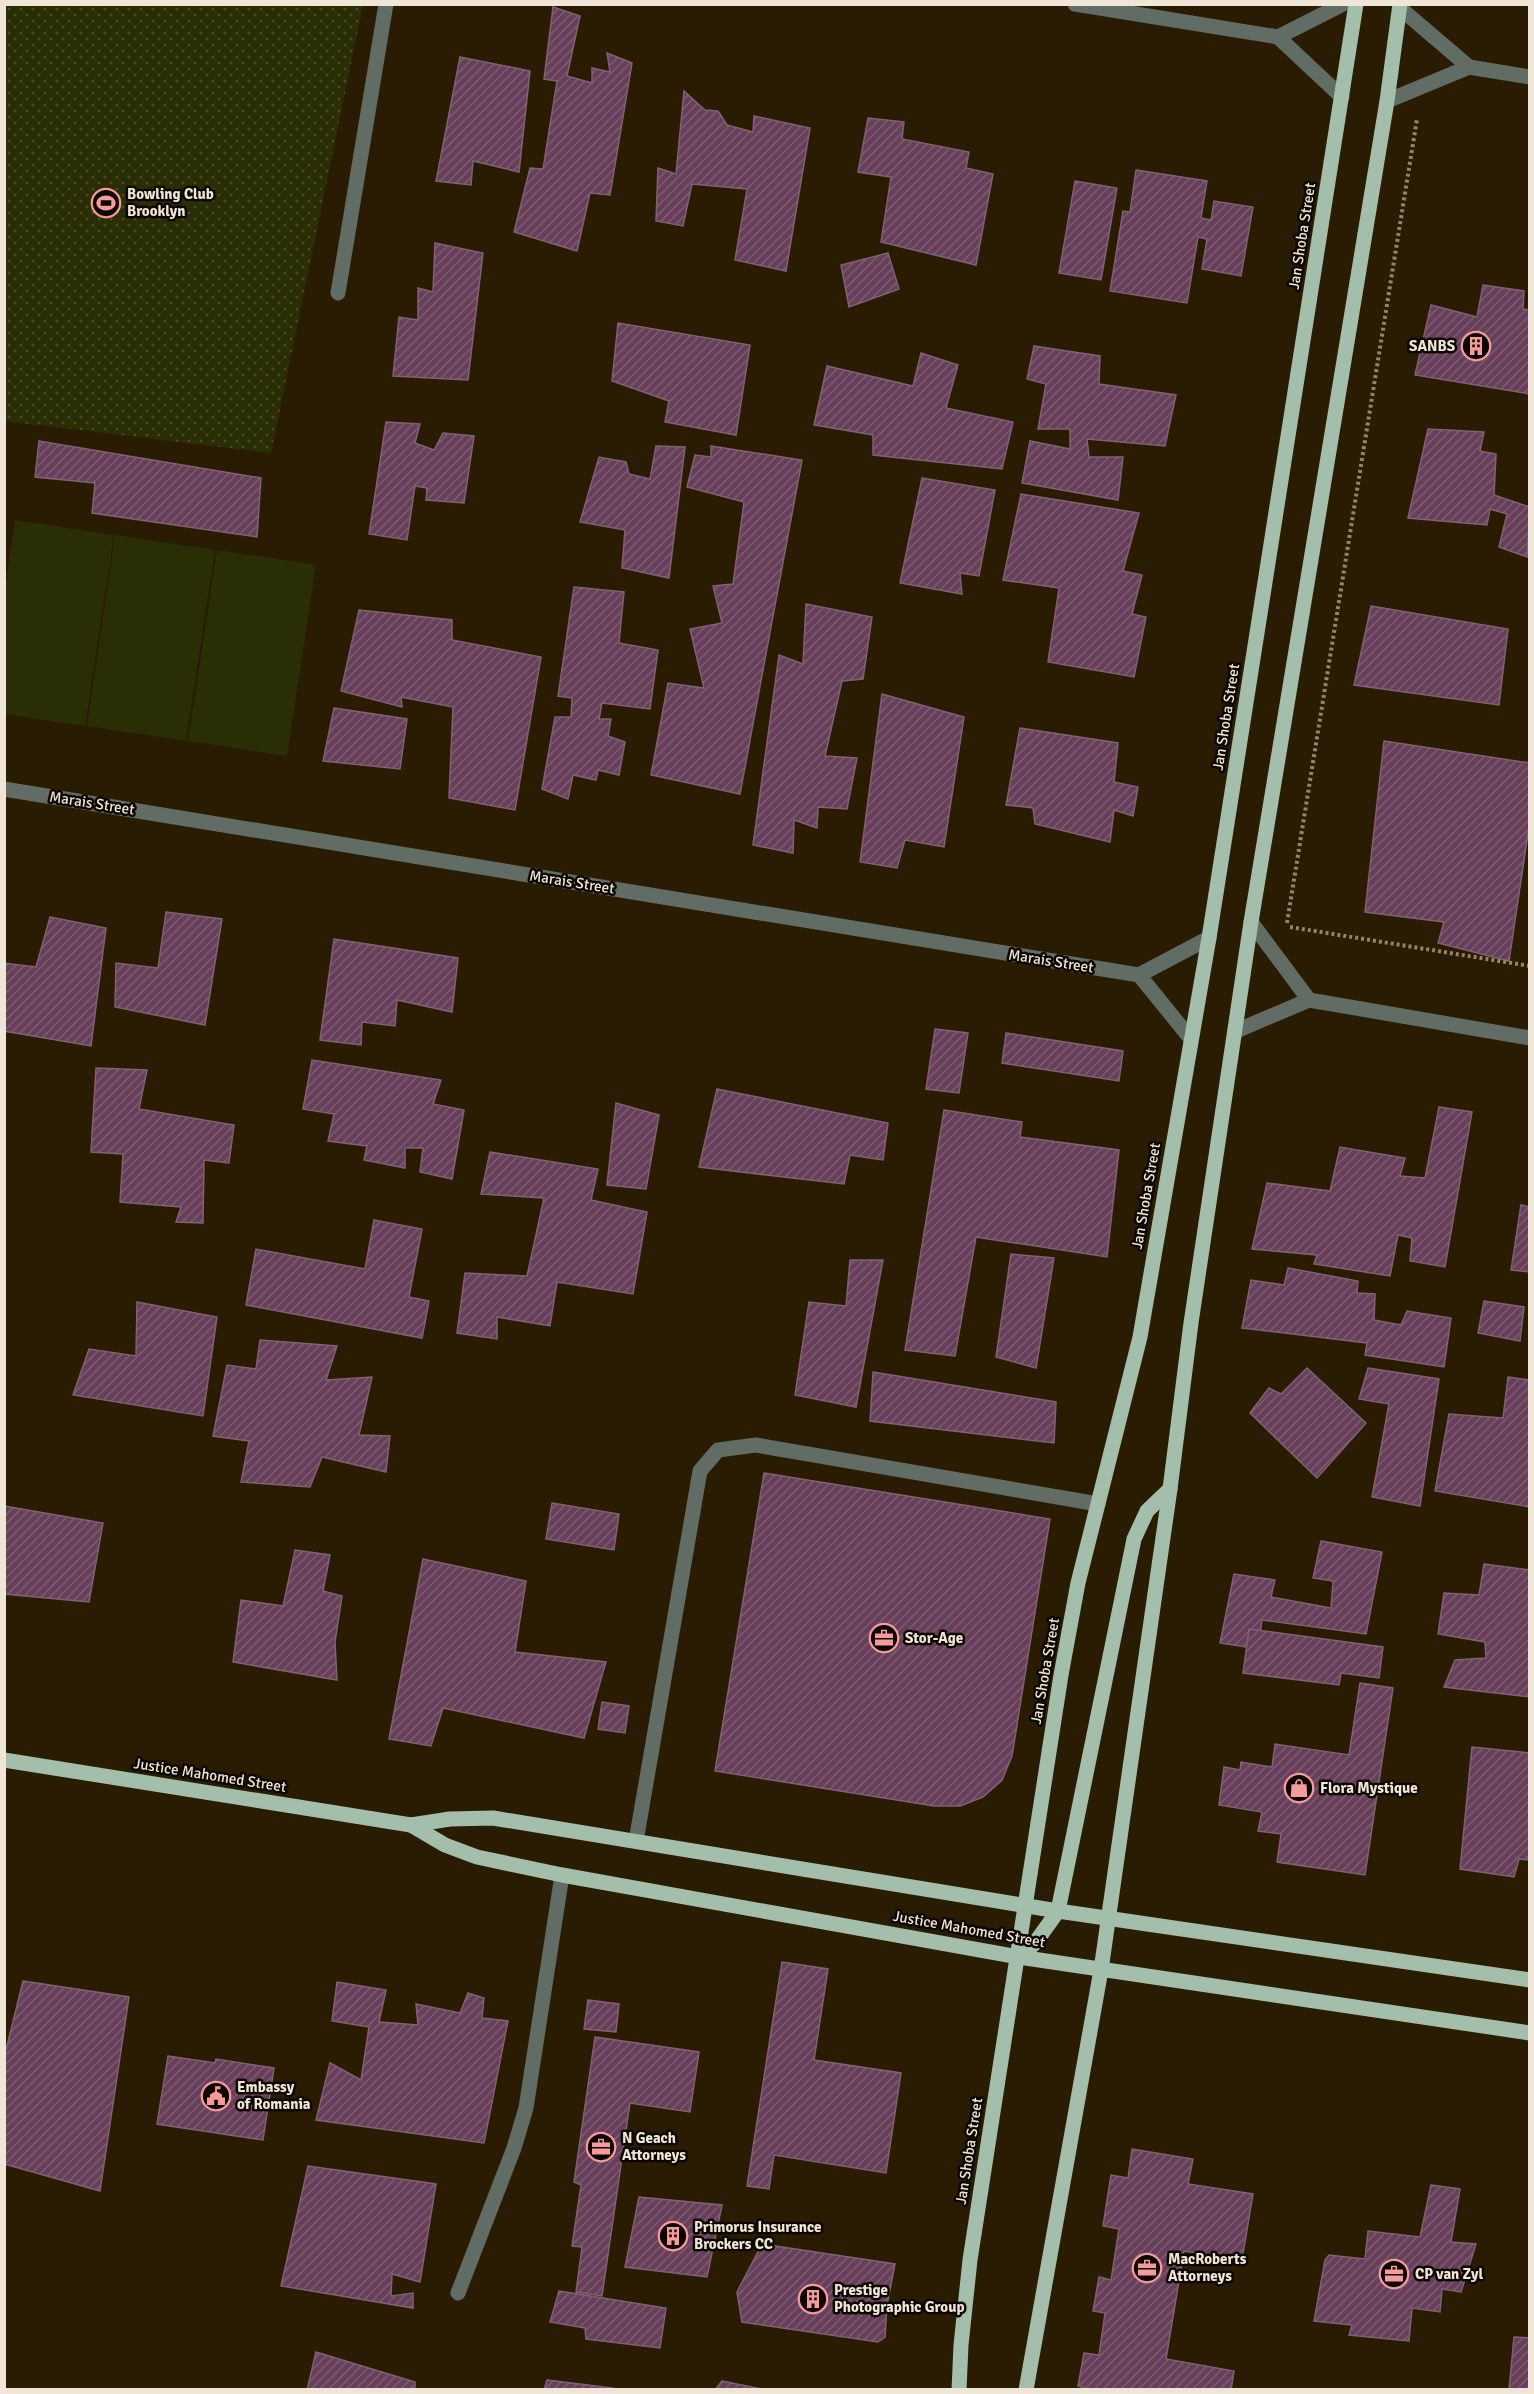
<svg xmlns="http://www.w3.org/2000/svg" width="1534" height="2394" font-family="Signika,sans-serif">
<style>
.grass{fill:url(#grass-dots)}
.garden{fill:#292e05}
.building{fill:url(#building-hatch);stroke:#7f6274;stroke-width:1.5}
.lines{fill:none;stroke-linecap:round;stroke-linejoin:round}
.path{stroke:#918571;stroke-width:4;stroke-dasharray:3 3;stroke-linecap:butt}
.minor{stroke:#616d64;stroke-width:15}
.major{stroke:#a3beab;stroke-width:15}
.labels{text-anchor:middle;stroke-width:5;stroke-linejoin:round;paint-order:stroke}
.poi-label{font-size:15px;font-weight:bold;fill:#f0e6d7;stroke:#0d0701;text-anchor:start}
.street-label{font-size:15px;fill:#f0e6d7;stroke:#0d0701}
</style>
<defs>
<pattern id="grass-dots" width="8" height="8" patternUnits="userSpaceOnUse" patternTransform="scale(1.5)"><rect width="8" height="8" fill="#292e05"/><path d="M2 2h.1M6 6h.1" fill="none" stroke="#484c29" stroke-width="1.8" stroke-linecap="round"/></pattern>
<pattern id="building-hatch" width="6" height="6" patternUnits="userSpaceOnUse" patternTransform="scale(1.5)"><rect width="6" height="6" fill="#673f5a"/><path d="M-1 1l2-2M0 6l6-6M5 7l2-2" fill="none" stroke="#7d5b71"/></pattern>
</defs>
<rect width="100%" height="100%" fill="#2a1c02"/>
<!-- grass -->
<path class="grass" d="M 5,4 L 363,5 L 271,453 L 5,421 Z"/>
<!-- garden -->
<g class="garden">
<path d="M 15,520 L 114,535 L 85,726 L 5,714 L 5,588 Z"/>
<path d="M 115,535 L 215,550 L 186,741 L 87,726 Z"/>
<path d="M 217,550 L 316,565 L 287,756 L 188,741 Z"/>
</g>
<!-- building -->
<g class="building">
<path d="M 553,7 L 580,16 L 567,76 L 592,83 L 592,68 L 610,72 L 607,53 L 632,63 L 610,195 L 590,193 L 577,251 L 514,232 L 530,168 L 543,169 L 557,81 L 544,79 Z"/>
<path d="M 460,57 L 530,71 L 519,172 L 473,161 L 471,185 L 436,181 Z"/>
<path d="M 684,91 L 705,110 L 718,111 L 727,125 L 753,132 L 754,116 L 810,128 L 786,271 L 735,260 L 747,189 L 692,184 L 683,226 L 656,221 L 658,168 L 676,174 Z"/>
<path d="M 868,118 L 904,122 L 902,139 L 969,152 L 966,168 L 993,174 L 976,265 L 881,242 L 891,177 L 858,172 Z"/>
<path d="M 1136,170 L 1207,181 L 1201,218 L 1211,220 L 1214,201 L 1253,207 L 1241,276 L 1202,269 L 1207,239 L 1198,237 L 1187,303 L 1110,291 L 1123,211 L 1130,212 Z"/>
<path d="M 1075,181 L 1117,188 L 1101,280 L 1059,273 Z"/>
<path d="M 435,243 L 483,253 L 468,380 L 393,376 L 399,317 L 418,320 L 418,288 L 433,292 Z"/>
<path d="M 888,253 L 899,289 L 849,307 L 841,265 Z"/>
<path d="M 1483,285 L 1524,291 L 1523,309 L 1530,310 L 1530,394 L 1415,375 L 1431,305 L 1477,317 Z"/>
<path d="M 618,323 L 750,345 L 736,435 L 665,422 L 669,401 L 612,381 Z"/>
<path d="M 1034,346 L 1100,356 L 1099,384 L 1176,395 L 1165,446 L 1087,439 L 1089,457 L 1123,457 L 1118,500 L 1022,483 L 1030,441 L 1070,449 L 1070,429 L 1038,429 L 1046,384 L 1027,379 Z"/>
<path d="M 921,353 L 958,365 L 946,408 L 1013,422 L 1002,469 L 873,455 L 873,435 L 814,425 L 827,366 L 913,386 Z"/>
<path d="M 386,422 L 420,424 L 415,443 L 434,450 L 443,433 L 474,436 L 464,503 L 426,500 L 427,488 L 415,486 L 407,540 L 369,534 Z"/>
<path d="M 1428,429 L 1484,432 L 1480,451 L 1496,454 L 1494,495 L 1530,507 L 1527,557 L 1499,547 L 1507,514 L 1490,509 L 1487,525 L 1408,518 Z"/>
<path d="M 39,441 L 261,478 L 257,537 L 92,513 L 95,483 L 35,477 Z"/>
<path d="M 656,446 L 685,447 L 669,578 L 622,568 L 625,530 L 580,522 L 599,457 L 626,462 L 629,474 L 650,479 Z"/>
<path d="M 711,446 L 802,460 L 740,794 L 651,775 L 668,683 L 704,688 L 690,629 L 722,623 L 713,586 L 733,584 L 744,502 L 687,487 L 695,455 L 711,457 Z"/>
<path d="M 922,478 L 995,490 L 979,576 L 960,573 L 962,594 L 900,583 Z"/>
<path d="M 1021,494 L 1139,513 L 1123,571 L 1142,575 L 1132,614 L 1146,617 L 1134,677 L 1048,662 L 1059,588 L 1003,580 Z"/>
<path d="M 574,587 L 624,592 L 619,643 L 658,650 L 650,709 L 602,703 L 599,719 L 611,719 L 608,736 L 625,742 L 619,775 L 598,770 L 596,780 L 573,775 L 568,799 L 542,789 L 555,717 L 571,717 L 572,698 L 558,696 Z"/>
<path d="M 806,604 L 872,617 L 863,679 L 842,681 L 825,756 L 857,758 L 847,809 L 818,807 L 817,828 L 794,820 L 793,853 L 753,845 L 779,655 L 803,664 Z"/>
<path d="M 1371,606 L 1508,629 L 1499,705 L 1354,685 Z"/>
<path d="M 359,610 L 452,620 L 452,640 L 541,657 L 515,810 L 449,798 L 453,707 L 401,697 L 402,707 L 341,691 Z"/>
<path d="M 882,694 L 964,717 L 944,847 L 905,840 L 897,868 L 860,862 Z"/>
<path d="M 334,708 L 407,719 L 400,769 L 323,761 Z"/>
<path d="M 1020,728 L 1118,743 L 1114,782 L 1138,787 L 1133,816 L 1114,810 L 1110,842 L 1035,824 L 1033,808 L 1006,805 Z"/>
<path d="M 1384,741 L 1530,763 L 1530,820 L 1509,961 L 1438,943 L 1444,922 L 1365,912 Z"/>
<path d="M 166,912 L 222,919 L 205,1025 L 115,1007 L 116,963 L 158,968 Z"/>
<path d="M 50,917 L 106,928 L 91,1046 L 4,1031 L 4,963 L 36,967 Z"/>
<path d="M 334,939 L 458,958 L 452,1012 L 397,1000 L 395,1026 L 362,1022 L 361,1045 L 320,1040 Z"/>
<path d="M 935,1029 L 968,1033 L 959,1093 L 926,1089 Z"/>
<path d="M 1006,1033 L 1123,1051 L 1119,1081 L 1002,1063 Z"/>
<path d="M 312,1060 L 441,1080 L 433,1104 L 464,1110 L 452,1179 L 420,1172 L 423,1148 L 405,1148 L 405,1168 L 364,1160 L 367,1146 L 328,1141 L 334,1114 L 303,1109 Z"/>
<path d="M 96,1068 L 147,1070 L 139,1109 L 234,1125 L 229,1163 L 204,1160 L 203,1223 L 176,1222 L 181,1207 L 120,1202 L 123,1154 L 91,1152 Z"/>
<path d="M 717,1089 L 888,1123 L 883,1160 L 850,1155 L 844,1184 L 699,1167 Z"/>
<path d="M 616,1103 L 659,1115 L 646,1189 L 607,1185 Z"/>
<path d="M 1439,1107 L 1472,1112 L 1445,1267 L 1410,1261 L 1412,1238 L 1398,1235 L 1390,1276 L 1314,1264 L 1317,1255 L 1252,1249 L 1267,1183 L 1330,1191 L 1340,1147 L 1405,1158 L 1400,1176 L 1425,1178 Z"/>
<path d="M 944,1110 L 1022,1122 L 1020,1137 L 1119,1150 L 1107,1257 L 976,1237 L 955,1356 L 905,1350 Z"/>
<path d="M 490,1152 L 598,1169 L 591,1200 L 647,1212 L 633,1294 L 557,1282 L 550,1326 L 497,1317 L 497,1339 L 457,1333 L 465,1273 L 527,1276 L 544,1198 L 481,1194 Z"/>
<path d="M 1521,1205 L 1530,1207 L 1530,1272 L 1511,1270 Z"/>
<path d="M 374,1220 L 422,1229 L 409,1297 L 429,1301 L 422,1338 L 246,1305 L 256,1249 L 365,1269 Z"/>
<path d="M 1011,1254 L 1054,1258 L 1036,1368 L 996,1357 Z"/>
<path d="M 850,1260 L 883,1260 L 856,1407 L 795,1395 L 809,1302 L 846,1306 Z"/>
<path d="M 1288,1268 L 1358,1281 L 1357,1293 L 1375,1294 L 1374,1320 L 1401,1325 L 1407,1311 L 1451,1318 L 1444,1367 L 1365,1355 L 1367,1343 L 1242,1328 L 1251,1280 L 1284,1285 Z"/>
<path d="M 1484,1301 L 1524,1307 L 1520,1341 L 1478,1333 Z"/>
<path d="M 137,1302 L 217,1317 L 203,1416 L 73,1395 L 89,1349 L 136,1356 Z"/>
<path d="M 260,1340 L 337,1346 L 326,1380 L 372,1377 L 359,1435 L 390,1436 L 386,1472 L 322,1457 L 310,1487 L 241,1482 L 249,1441 L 213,1436 L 227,1365 L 256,1369 Z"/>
<path d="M 1307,1368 L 1366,1423 L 1317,1478 L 1250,1413 L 1269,1388 L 1281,1394 Z"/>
<path d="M 1368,1368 L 1439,1379 L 1420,1506 L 1372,1497 L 1389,1404 L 1359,1399 Z"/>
<path d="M 873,1372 L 1056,1402 L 1054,1443 L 870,1421 Z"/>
<path d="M 1508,1377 L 1530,1380 L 1530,1507 L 1435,1491 L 1449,1414 L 1503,1418 Z"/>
<path d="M 764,1473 L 1050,1519 L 1012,1756 L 1002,1780 L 983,1797 L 960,1806 L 934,1806 L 715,1771 Z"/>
<path d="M 552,1503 L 619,1514 L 614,1550 L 546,1539 Z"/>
<path d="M 4,1506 L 103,1523 L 89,1602 L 4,1594 Z"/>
<path d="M 1321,1541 L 1382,1552 L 1366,1634 L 1262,1620 L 1258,1649 L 1220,1643 L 1234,1574 L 1275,1580 L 1271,1597 L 1331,1608 L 1333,1581 L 1313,1578 Z"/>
<path d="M 295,1550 L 330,1555 L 323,1591 L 342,1596 L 335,1642 L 337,1680 L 233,1662 L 241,1600 L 283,1606 Z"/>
<path d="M 423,1559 L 526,1581 L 515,1652 L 606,1662 L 584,1738 L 443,1708 L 431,1746 L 389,1739 Z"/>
<path d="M 1484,1564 L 1530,1570 L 1530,1697 L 1444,1687 L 1455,1660 L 1486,1658 L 1485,1642 L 1438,1634 L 1444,1593 L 1479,1595 Z"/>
<path d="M 1249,1629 L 1383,1647 L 1379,1678 L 1341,1673 L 1339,1685 L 1243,1673 Z"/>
<path d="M 1360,1683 L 1393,1688 L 1365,1875 L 1277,1862 L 1281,1834 L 1258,1831 L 1262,1812 L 1219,1805 L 1224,1767 L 1240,1770 L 1241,1762 L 1272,1767 L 1275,1744 L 1349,1755 Z"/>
<path d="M 602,1702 L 629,1706 L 625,1733 L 598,1729 Z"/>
<path d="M 1472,1747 L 1530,1753 L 1530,1860 L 1519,1859 L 1514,1877 L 1460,1869 Z"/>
<path d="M 782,1962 L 828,1969 L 814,2060 L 901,2073 L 886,2173 L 774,2155 L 769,2189 L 747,2186 Z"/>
<path d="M 23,1981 L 129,1997 L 100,2191 L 4,2164 L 4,2058 Z"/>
<path d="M 337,1982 L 386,1990 L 379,2022 L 418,2025 L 416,2004 L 460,2013 L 468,1993 L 484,1998 L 482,2018 L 508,2021 L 484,2143 L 316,2120 L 330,2063 L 361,2080 L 369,2027 L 332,2021 Z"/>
<path d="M 588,2000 L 619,2004 L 616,2032 L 584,2029 Z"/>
<path d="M 595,2037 L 699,2052 L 690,2112 L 630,2103 L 602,2296 L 576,2292 L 582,2247 L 572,2246 L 581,2185 L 574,2182 Z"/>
<path d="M 168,2056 L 215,2063 L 216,2059 L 274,2068 L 263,2140 L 157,2124 Z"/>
<path d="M 1132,2149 L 1193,2159 L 1188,2184 L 1253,2194 L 1242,2260 L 1184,2251 L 1166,2359 L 1234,2371 L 1231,2390 L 1093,2390 L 1078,2386 L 1084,2353 L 1099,2355 L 1105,2313 L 1093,2311 L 1099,2277 L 1111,2280 L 1119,2229 L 1103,2226 L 1111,2175 L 1128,2178 Z"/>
<path d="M 308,2166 L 436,2184 L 420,2282 L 392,2274 L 391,2296 L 413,2293 L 413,2308 L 281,2286 Z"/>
<path d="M 1431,2185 L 1460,2189 L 1451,2242 L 1476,2244 L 1461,2292 L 1442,2289 L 1440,2312 L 1412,2308 L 1409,2341 L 1349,2335 L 1352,2325 L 1314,2321 L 1325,2260 L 1329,2255 L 1365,2259 L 1368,2231 L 1420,2237 Z"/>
<path d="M 639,2197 L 722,2205 L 707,2277 L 625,2267 Z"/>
<path d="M 762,2244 L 895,2264 L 887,2305 L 885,2337 L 878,2342 L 742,2322 L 737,2292 Z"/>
<path d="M 559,2291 L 666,2308 L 660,2348 L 586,2339 L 585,2328 L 550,2322 Z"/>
<path d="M 1514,2337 L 1530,2338 L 1530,2390 L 1509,2390 Z"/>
<path d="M 316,2352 L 415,2382 L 415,2390 L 307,2390 Z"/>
<path d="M 547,2380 L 612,2388 L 623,2390 L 544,2390 Z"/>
<path d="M 722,2381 L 766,2390 L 715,2390 Z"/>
</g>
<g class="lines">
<!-- path -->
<g class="path">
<path d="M 1287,923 L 1417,119"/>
<path d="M 1290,927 L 1530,966"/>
</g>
<!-- minor -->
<g class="minor">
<path d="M 1075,4 L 1278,37 L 1342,97"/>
<path d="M 1400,8 L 1469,67 L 1530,77"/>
<path d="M 1278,37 L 1343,4"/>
<path d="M 1387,101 L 1469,67"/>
<path d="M 338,293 L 386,4"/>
<path d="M 4,789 L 1139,975 L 1209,938"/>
<path d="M 1251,922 L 1309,1000"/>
<path d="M 1139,975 L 1191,1039"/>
<path d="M 1236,1031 L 1309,1000 L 1530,1038"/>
<path d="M 636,1841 L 700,1471 L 718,1450 L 756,1445 L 1098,1504"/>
<path d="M 458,2293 L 514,2148 L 526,2108 L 562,1875"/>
</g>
<!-- major -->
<g class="major">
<path d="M 4,1760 L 411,1825 L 450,1819 L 493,1818 L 1058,1911 L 1530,1980"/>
<path d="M 411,1825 L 445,1845 L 477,1857 L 562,1875 L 1019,1957 L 1530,2033"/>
<path d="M 1019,1957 L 1035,1943 L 1058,1911 L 1134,1539 L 1147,1511 L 1170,1489"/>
<path d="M 959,2390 L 961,2345 L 970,2260 L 1061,1675 L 1078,1583 L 1140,1337 L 1209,938 L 1356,4"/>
<path d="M 1026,2390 L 1101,1970 L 1170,1489 L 1191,1323 L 1251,922 L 1387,101 L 1400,4"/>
</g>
</g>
<!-- icons -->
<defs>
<g id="stadium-ring" transform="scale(1.5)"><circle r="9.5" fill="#0d0701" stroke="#f59b9b" stroke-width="1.5"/><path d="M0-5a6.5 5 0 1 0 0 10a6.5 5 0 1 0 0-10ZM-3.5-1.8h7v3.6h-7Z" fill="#f59b9b"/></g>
<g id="building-ring" transform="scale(1.5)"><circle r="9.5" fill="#0d0701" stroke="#f59b9b" stroke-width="1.5"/><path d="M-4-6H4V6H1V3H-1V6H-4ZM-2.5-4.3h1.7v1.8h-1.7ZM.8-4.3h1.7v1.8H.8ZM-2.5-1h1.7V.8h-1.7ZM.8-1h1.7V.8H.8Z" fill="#f59b9b"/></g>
<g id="office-ring" transform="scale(1.5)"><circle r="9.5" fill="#0d0701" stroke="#f59b9b" stroke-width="1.5"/><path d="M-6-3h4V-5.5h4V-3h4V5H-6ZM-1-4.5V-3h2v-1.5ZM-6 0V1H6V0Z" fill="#f59b9b"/></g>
<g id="shop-ring" transform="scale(1.5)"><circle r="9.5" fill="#0d0701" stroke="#f59b9b" stroke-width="1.5"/><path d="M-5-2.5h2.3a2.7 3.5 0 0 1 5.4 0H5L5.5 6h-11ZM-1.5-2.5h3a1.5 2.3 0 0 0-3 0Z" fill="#f59b9b"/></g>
<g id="civic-ring" transform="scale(1.5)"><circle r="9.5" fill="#0d0701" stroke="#f59b9b" stroke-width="1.5"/><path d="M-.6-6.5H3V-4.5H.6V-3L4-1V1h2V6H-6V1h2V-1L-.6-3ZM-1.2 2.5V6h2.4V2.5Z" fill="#f59b9b"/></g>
</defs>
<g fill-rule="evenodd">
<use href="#stadium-ring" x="106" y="203"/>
<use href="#building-ring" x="1476" y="346"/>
<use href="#office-ring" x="884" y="1638"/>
<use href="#shop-ring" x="1299" y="1788"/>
<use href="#civic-ring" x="216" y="2096"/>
<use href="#office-ring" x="601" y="2147"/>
<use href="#building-ring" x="673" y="2236"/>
<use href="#office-ring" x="1147" y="2268"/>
<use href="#office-ring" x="1394" y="2274"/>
<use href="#building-ring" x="813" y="2299"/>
</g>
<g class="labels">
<!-- poi labels -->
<g class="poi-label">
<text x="127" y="199">Bowling Club<tspan x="127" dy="17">Brooklyn</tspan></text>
<text x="1455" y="351" text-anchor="end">SANBS</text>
<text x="905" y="1643">Stor-Age</text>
<text x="1320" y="1793">Flora Mystique</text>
<text x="237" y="2092">Embassy<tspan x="237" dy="17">of Romania</tspan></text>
<text x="622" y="2143">N Geach<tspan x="622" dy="17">Attorneys</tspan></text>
<text x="694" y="2232">Primorus Insurance<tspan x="694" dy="17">Brockers CC</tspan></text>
<text x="1168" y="2264">MacRoberts<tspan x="1168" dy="17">Attorneys</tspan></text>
<text x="1415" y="2279">CP van Zyl</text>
<text x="834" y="2295">Prestige<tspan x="834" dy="17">Photographic Group</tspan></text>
</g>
<!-- street labels -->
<g class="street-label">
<text transform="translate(1302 236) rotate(-81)" y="5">Jan Shoba Street</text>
<text transform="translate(1226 717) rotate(-81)" y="5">Jan Shoba Street</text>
<text transform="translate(92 803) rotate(9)" y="5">Marais Street</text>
<text transform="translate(572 882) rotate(9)" y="5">Marais Street</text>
<text transform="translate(1051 961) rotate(9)" y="5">Marais Street</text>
<text transform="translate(1146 1196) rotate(-80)" y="5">Jan Shoba Street</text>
<text transform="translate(1045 1671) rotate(-80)" y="5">Jan Shoba Street</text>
<text transform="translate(210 1775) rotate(9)" y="5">Justice Mahomed Street</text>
<text transform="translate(969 1929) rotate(10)" y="5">Justice Mahomed Street</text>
<text transform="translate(969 2151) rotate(-81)" y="5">Jan Shoba Street</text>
</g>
</g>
<!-- border -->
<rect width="1534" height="2394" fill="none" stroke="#f0e6d7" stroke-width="12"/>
</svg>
